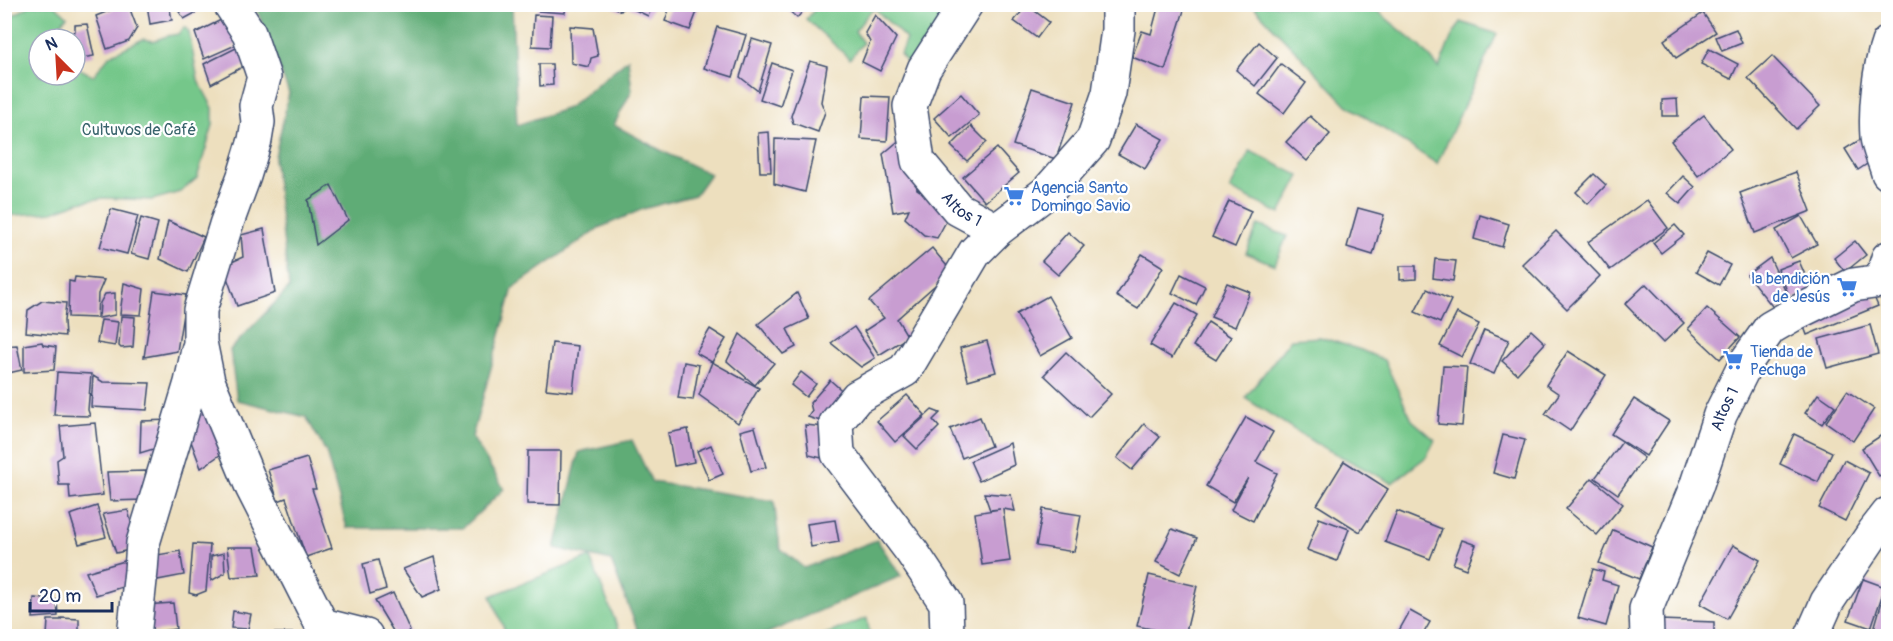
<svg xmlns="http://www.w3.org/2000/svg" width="1893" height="641" font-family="Pangolin,sans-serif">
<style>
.green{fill:#74c78a;stroke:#487b74;stroke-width:1.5}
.forest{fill:#5fac76;stroke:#3d6e6a;stroke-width:1.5}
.building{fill:#c89dd1}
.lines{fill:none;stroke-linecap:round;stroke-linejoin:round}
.minor-casing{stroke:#3a496c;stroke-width:36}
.minor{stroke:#fff;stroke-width:33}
.labels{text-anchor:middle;stroke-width:4.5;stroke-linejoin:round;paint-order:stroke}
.park-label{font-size:16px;fill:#3a646d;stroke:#fff}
.shop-label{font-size:16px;fill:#366cbe;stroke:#fff;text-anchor:start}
.street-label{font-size:16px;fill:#1b2f5e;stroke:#fff}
</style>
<rect width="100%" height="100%" fill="#fff"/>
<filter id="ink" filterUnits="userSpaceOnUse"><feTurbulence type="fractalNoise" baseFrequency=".0167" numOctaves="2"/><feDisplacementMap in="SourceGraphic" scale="12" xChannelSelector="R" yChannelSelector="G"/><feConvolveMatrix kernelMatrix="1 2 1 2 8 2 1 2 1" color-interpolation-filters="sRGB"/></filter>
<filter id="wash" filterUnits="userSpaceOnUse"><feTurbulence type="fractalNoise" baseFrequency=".008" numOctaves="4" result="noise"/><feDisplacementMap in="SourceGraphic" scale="24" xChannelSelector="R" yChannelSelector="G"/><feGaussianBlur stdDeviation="1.35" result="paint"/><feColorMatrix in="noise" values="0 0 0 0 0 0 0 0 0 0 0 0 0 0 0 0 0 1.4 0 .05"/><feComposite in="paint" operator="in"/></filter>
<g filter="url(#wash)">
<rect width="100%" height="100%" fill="#eddfbe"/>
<!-- green -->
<g class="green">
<path d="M 31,5 L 55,5 L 67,16 L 61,23 L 63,39 L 39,39 L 39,75 L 75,75 L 75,66 L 93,76 L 110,55 L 143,39 L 153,41 L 167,36 L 178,34 L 185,27 L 189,32 L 198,80 L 213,108 L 213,125 L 197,178 L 180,192 L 152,200 L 104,198 L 79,202 L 53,212 L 5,216 L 5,20 Z"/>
<path d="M 819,5 L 957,5 L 937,32 L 908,64 L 900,54 L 906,39 L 875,9 L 869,13 L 855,31 L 863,43 L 850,59 L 806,19 Z"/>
<path d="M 1252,5 L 1370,5 L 1421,47 L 1439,68 L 1451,38 L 1461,22 L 1497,34 L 1437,164 L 1347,105 Z"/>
<path d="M 1250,151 L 1300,176 L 1280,214 L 1230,189 Z"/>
<path d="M 1258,225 L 1287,236 L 1275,265 L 1246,253 Z"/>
<path d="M 1320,337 L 1361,350 L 1384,360 L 1412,420 L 1435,440 L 1426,457 L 1392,483 L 1315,443 L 1245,398 L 1291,339 Z"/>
<path d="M 590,557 L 621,636 L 507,636 L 491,596 Z"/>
<path d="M 867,618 L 870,636 L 821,636 Z"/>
</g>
<!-- forest -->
<g class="forest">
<path d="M 255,5 L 512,5 L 517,125 L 568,108 L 628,59 L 632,90 L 614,125 L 664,152 L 710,174 L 695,195 L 643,209 L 599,228 L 513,288 L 472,437 L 504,489 L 463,528 L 347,528 L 326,452 L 306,417 L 237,400 L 230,350 L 289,288 L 274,161 L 289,93 Z"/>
<path d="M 632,440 L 652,482 L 774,501 L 780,548 L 804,568 L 877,540 L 901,576 L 761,636 L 640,636 L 611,561 L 555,548 L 579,452 Z"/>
</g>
<g id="blocks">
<!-- building -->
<g class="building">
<path d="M 4,4 L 12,4 L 13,6 L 4,11 Z"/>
<path d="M 126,4 L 128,4 L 137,28 L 129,41 L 107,49 L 96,16 Z"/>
<path d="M 147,4 L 169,4 L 172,20 L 150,24 Z"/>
<path d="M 182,4 L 197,4 L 198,8 L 197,12 L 184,19 L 178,10 Z"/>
<path d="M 539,4 L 566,4 L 565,13 L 538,11 Z"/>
<path d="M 620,4 L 654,4 L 648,16 L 631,8 L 624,6 L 621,11 L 609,5 Z"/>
<path d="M 671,4 L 700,4 L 690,30 L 665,21 Z"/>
<path d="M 782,4 L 809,4 L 797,18 Z"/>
<path d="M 1159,4 L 1186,4 L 1165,70 L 1132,57 L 1142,31 L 1151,34 Z"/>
<path d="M 1027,5 L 1049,22 L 1037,38 L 1014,21 Z"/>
<path d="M 1703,13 L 1716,32 L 1676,58 L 1664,40 Z"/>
<path d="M 534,15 L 552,16 L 550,47 L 532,46 Z"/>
<path d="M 875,15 L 896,38 L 880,71 L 862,62 L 870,42 L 865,33 Z"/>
<path d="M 225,18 L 238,44 L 204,59 L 195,33 Z"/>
<path d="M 87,24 L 94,56 L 75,59 L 75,39 L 71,39 L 70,34 L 75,31 L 75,25 Z"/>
<path d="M 570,26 L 593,28 L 598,56 L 591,58 L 589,67 L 571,63 Z"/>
<path d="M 717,27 L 746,35 L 733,77 L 704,68 Z"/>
<path d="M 1736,29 L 1742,43 L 1722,51 L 1716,37 Z"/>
<path d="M 752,39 L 772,45 L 758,91 L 740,77 Z"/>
<path d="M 1259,42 L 1277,58 L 1255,86 L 1236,70 Z"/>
<path d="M 240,46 L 248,64 L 211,84 L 204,64 Z"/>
<path d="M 1709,49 L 1738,64 L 1731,79 L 1701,64 Z"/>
<path d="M 1772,56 L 1820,106 L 1796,129 L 1748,78 Z"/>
<path d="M 810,61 L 827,66 L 821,102 L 825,112 L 818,132 L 793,123 L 791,116 Z"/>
<path d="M 772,63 L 792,70 L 780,106 L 760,99 Z"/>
<path d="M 539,64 L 552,64 L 553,85 L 540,86 Z"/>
<path d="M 1281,64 L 1306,83 L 1284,113 L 1259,94 Z"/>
<path d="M 1032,88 L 1075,102 L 1056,159 L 1013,145 Z"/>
<path d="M 961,94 L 979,115 L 952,138 L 934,118 Z"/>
<path d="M 864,96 L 890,97 L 887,141 L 861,139 Z"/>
<path d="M 1677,99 L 1678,116 L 1662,116 L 1662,100 Z"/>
<path d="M 1704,115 L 1731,149 L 1698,176 L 1671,141 Z"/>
<path d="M 1310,116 L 1330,134 L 1307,161 L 1286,142 Z"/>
<path d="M 1136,124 L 1163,139 L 1145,169 L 1118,154 Z"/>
<path d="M 971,126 L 987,142 L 967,161 L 951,146 Z"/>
<path d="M 769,132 L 771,172 L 760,172 L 758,133 Z"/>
<path d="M 908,133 L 917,189 L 942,205 L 949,216 L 937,238 L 924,235 L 905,218 L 909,209 L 893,212 L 883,154 Z"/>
<path d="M 775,139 L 816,141 L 805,192 L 774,184 Z"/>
<path d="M 1861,139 L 1873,160 L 1858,170 L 1845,149 Z"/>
<path d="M 997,148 L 1019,173 L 985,202 L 963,177 Z"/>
<path d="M 1796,172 L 1811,211 L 1755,233 L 1740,193 Z"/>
<path d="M 1594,174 L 1606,185 L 1588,204 L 1576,192 Z"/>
<path d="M 1683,176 L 1695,187 L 1680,204 L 1667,193 Z"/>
<path d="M 331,185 L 348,220 L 316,245 L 308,200 Z"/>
<path d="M 1647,200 L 1668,228 L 1610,270 L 1588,242 Z"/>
<path d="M 1229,201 L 1251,211 L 1235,247 L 1212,237 Z"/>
<path d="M 1358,208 L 1384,215 L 1373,255 L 1347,247 Z"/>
<path d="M 111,209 L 138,216 L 127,254 L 100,247 Z"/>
<path d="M 1480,215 L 1509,224 L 1502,247 L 1474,239 Z"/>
<path d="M 1801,216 L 1817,244 L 1791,258 L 1776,230 Z"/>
<path d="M 141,218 L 158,223 L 149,259 L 131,254 Z"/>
<path d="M 168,221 L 204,237 L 188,272 L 160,259 Z"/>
<path d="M 1675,225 L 1684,235 L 1661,253 L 1653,243 Z"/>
<path d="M 264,229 L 275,293 L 237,306 L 223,266 L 243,257 L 241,235 Z"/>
<path d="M 1556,231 L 1600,276 L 1567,309 L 1522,264 Z"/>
<path d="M 1068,232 L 1084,246 L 1058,275 L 1042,261 Z"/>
<path d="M 1855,241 L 1866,255 L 1845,272 L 1834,258 Z"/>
<path d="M 932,248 L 951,271 L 897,319 L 908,337 L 879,355 L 864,331 L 884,318 L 869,301 Z"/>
<path d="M 1707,253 L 1730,265 L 1719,285 L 1696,272 Z"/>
<path d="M 1142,254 L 1163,267 L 1138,309 L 1116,296 Z"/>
<path d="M 1770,258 L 1790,301 L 1776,311 L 1747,275 Z"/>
<path d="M 1435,259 L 1456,261 L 1453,281 L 1433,278 Z"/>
<path d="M 1799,261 L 1812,291 L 1791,300 L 1778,269 Z"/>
<path d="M 1400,266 L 1416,266 L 1416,279 L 1400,280 Z"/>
<path d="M 1181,274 L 1205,286 L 1196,305 L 1172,293 Z"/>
<path d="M 75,277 L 104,280 L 98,294 L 97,318 L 68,317 L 69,281 L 74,282 Z"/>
<path d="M 124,283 L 144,289 L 141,315 L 120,314 Z"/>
<path d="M 1227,283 L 1250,292 L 1235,327 L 1211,317 Z"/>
<path d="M 1646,284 L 1684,323 L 1663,343 L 1625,304 Z"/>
<path d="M 1427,289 L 1451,300 L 1440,323 L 1415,312 Z"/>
<path d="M 1871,290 L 1878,306 L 1807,335 L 1801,319 Z"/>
<path d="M 154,291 L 186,295 L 177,351 L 144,357 Z"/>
<path d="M 115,293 L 115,315 L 99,318 L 100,303 L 105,294 Z"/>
<path d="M 797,293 L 809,319 L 787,329 L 796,347 L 783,354 L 758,324 Z"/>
<path d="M 1048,296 L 1072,338 L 1040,356 L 1016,314 Z"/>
<path d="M 42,301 L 66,303 L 64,321 L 65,336 L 26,332 L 28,310 Z"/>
<path d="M 1176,303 L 1197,315 L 1172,358 L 1150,345 Z"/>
<path d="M 1707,308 L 1740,337 L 1720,359 L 1688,329 Z"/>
<path d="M 1457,313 L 1479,324 L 1462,357 L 1440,346 Z"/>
<path d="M 121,316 L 135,317 L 133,347 L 121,348 L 119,346 Z"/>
<path d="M 101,320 L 118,322 L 115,346 L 97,343 Z"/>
<path d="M 1208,322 L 1231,337 L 1216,360 L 1193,346 Z"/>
<path d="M 1870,325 L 1878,354 L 1827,368 L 1819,339 Z"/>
<path d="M 854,327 L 875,358 L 861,367 L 831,343 Z"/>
<path d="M 710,329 L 726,339 L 712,362 L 759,388 L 738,423 L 699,395 L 712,362 L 696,353 Z"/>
<path d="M 1484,330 L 1509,340 L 1494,374 L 1470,364 Z"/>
<path d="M 1531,330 L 1545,343 L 1517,374 L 1502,361 Z"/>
<path d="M 740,334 L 774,363 L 755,385 L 727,361 Z"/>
<path d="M 987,341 L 996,372 L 968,380 L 960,348 Z"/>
<path d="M 42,342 L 43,345 L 56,347 L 54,370 L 24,372 L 24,345 Z"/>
<path d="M 552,343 L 578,346 L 573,392 L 546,389 Z"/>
<path d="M 17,345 L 22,370 L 4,374 L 4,346 Z"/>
<path d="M 1568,351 L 1606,375 L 1570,431 L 1545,414 L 1559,394 L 1546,385 Z"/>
<path d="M 1066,352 L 1111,394 L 1089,417 L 1044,375 Z"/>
<path d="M 684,362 L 699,365 L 693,400 L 678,398 Z"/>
<path d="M 1443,366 L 1467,367 L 1462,426 L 1438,424 Z"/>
<path d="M 57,372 L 91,374 L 88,410 L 90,416 L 54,415 Z"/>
<path d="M 801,372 L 816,384 L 806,397 L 791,385 Z"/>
<path d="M 93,376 L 103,382 L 150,383 L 147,410 L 91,407 Z"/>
<path d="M 830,380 L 847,395 L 823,422 L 808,417 L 812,411 L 810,403 Z"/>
<path d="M 1847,391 L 1874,409 L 1853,441 L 1826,422 Z"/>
<path d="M 1818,394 L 1835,406 L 1822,424 L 1805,413 Z"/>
<path d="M 907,395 L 925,415 L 895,442 L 877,421 Z"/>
<path d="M 1634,399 L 1669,421 L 1646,456 L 1611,434 Z"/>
<path d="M 212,407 L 224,452 L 201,468 L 189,436 L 185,415 Z"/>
<path d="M 932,410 L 940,413 L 933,420 L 939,427 L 917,449 L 904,436 Z"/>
<path d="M 980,417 L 991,446 L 962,458 L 950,429 Z"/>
<path d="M 1246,417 L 1273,432 L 1256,462 L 1277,473 L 1253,521 L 1231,510 L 1248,478 L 1233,502 L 1206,486 Z"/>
<path d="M 170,420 L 160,447 L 140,453 L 141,421 Z"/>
<path d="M 95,423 L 103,495 L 70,499 L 69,485 L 59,485 L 57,460 L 63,456 L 60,426 Z"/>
<path d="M 1144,424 L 1160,437 L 1132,470 L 1117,458 Z"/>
<path d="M 805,425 L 825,427 L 830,460 L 809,455 Z"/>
<path d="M 755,427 L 766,467 L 751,471 L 740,431 Z"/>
<path d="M 688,429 L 694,462 L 674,466 L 668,433 Z"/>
<path d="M 1888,431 L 1888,470 L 1879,476 L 1862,448 Z"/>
<path d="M 1794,434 L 1832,452 L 1818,482 L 1780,464 Z"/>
<path d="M 1503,435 L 1525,440 L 1514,479 L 1493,473 Z"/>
<path d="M 1622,442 L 1644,458 L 1618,494 L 1595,478 Z"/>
<path d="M 1010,443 L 1014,465 L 979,481 L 970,461 Z"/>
<path d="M 711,445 L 723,474 L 709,480 L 697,451 Z"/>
<path d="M 528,451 L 561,451 L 560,505 L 527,504 Z"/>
<path d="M 307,458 L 316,489 L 312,489 L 332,548 L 306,557 L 286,498 L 278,501 L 268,470 Z"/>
<path d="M 1844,460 L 1869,473 L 1845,521 L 1819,508 Z"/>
<path d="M 1344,461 L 1388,489 L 1360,532 L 1317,505 Z"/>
<path d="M 146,471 L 143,500 L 110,501 L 107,472 Z"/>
<path d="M 1592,478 L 1623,504 L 1597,535 L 1566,509 Z"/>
<path d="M 984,493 L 1011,495 L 1015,511 L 1003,509 L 1010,561 L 982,565 L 975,513 L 1000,509 L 990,510 Z"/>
<path d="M 97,506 L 106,537 L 79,544 L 70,515 Z"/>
<path d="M 1043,509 L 1081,515 L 1074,552 L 1036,546 Z"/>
<path d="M 128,510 L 137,546 L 133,549 L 116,553 L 103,514 Z"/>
<path d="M 1397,511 L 1442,529 L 1430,559 L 1385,542 Z"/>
<path d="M 1319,518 L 1349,529 L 1337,561 L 1307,550 Z"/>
<path d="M 835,520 L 839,542 L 811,547 L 807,524 Z"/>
<path d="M 1172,529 L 1197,538 L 1180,574 L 1156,562 Z"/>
<path d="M 1613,530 L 1652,547 L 1639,579 L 1599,563 Z"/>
<path d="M 1462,540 L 1476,545 L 1466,569 L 1453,564 Z"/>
<path d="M 193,544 L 210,545 L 206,591 L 196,595 L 189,593 Z"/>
<path d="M 1733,545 L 1760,560 L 1727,619 L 1700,604 Z"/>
<path d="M 227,547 L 255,547 L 260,575 L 231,577 Z"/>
<path d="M 180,551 L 184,575 L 147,582 L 146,557 Z"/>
<path d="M 224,553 L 225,573 L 211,581 L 211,556 Z"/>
<path d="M 434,557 L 441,589 L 422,597 L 403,569 Z"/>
<path d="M 128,560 L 132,584 L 96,595 L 86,572 Z"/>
<path d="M 378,560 L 386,589 L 370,594 L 363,564 Z"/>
<path d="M 1593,569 L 1604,572 L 1602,580 L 1618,585 L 1606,626 L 1578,618 Z"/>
<path d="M 1149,575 L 1197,586 L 1185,636 L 1137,626 Z"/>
<path d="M 1863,579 L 1885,587 L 1871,628 L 1848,620 Z"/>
<path d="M 1885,591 L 1888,592 L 1888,636 L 1872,636 Z"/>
<path d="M 393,593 L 410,631 L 401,636 L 396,636 L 375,601 Z"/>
<path d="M 34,598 L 57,600 L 58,616 L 33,618 Z"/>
<path d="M 173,603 L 176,629 L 147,633 L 144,605 Z"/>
<path d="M 233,611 L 251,614 L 248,629 L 231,628 Z"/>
<path d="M 1410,611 L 1430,622 L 1422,636 L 1396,636 Z"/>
<path d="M 61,618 L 79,619 L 79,636 L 47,636 L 48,620 L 61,620 Z"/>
<path d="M 1660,620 L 1714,622 L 1714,636 L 1659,636 Z"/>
<rect x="267" y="633" width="26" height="3"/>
</g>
</g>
</g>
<g filter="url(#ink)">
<use href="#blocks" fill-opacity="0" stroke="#3a496c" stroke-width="1.5"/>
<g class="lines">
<!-- minor casing -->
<g class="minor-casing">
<g id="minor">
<path d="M 230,4 L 249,33 L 264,77 L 256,106 L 258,122 L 255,140 L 244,176 L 226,225 L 200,310 L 200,342 L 208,381 L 252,487 L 322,625 L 366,636"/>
<path id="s1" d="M 966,4 L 924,69 L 910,106 L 918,161 L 958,209 L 997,230 L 1047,192 L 1093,140 L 1109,93 L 1118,30 L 1118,4"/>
<path d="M 1888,43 C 1879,68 1875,109 1877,137 C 1878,148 1885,161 1888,173"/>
<path d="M 134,636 L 141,571 L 143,543 L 191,383 L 198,350"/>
<path d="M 947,636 L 946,603 L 912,552 L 838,454 L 836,423 L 857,397 L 905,370 L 975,252 L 997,230"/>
<path id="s2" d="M 1647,636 L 1646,609 L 1696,487 L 1720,415 L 1748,359 L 1770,328 L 1796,313 L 1853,285 L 1881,281 L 1888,258"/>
<path d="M 1812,636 L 1827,602 L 1874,532 L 1888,514"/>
</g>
</g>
<!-- minor -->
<use href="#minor" class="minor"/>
</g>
</g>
<!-- icons -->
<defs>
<g id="supermarket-bare" transform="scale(1.62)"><path d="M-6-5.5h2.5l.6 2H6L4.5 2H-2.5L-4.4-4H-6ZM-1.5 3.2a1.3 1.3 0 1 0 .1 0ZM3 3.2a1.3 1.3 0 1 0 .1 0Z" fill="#3f7fe0" stroke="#fff" stroke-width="2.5" paint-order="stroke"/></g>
</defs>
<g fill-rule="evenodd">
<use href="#supermarket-bare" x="1014" y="196"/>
<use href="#supermarket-bare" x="1847" y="287"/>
<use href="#supermarket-bare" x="1733" y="360"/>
</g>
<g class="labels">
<!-- park labels -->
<g class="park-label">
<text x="139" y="135">Cultuvos de Café</text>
</g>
<!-- shop labels -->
<g class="shop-label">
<text x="1031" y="193">Agencia Santo<tspan x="1031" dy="18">Domingo Savio</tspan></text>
<text x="1830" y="284" text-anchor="end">la bendición<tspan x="1830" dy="18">de Jesús</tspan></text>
<text x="1750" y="357">Tienda de<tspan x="1750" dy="18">Pechuga</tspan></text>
</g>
<!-- street labels -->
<g class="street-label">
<text dy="6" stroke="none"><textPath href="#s1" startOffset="238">Altos 1</textPath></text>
<text dy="6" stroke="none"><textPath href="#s2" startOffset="242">Altos 1</textPath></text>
</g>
</g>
<!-- margin -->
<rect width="1893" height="641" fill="none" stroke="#fff" stroke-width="24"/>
<!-- north arrow -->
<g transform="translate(57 57) rotate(336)"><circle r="28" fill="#ffffff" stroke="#a4acbf" stroke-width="1.5"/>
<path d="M0-4.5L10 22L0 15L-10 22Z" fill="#c8321e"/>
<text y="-9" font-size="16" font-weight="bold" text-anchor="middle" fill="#1b2f5e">N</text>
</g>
<!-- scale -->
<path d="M30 602v9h82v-9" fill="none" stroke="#1b2f5e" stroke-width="3"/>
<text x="39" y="602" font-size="18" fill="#1b2f5e" stroke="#ffffff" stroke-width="4.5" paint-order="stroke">20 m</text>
</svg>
